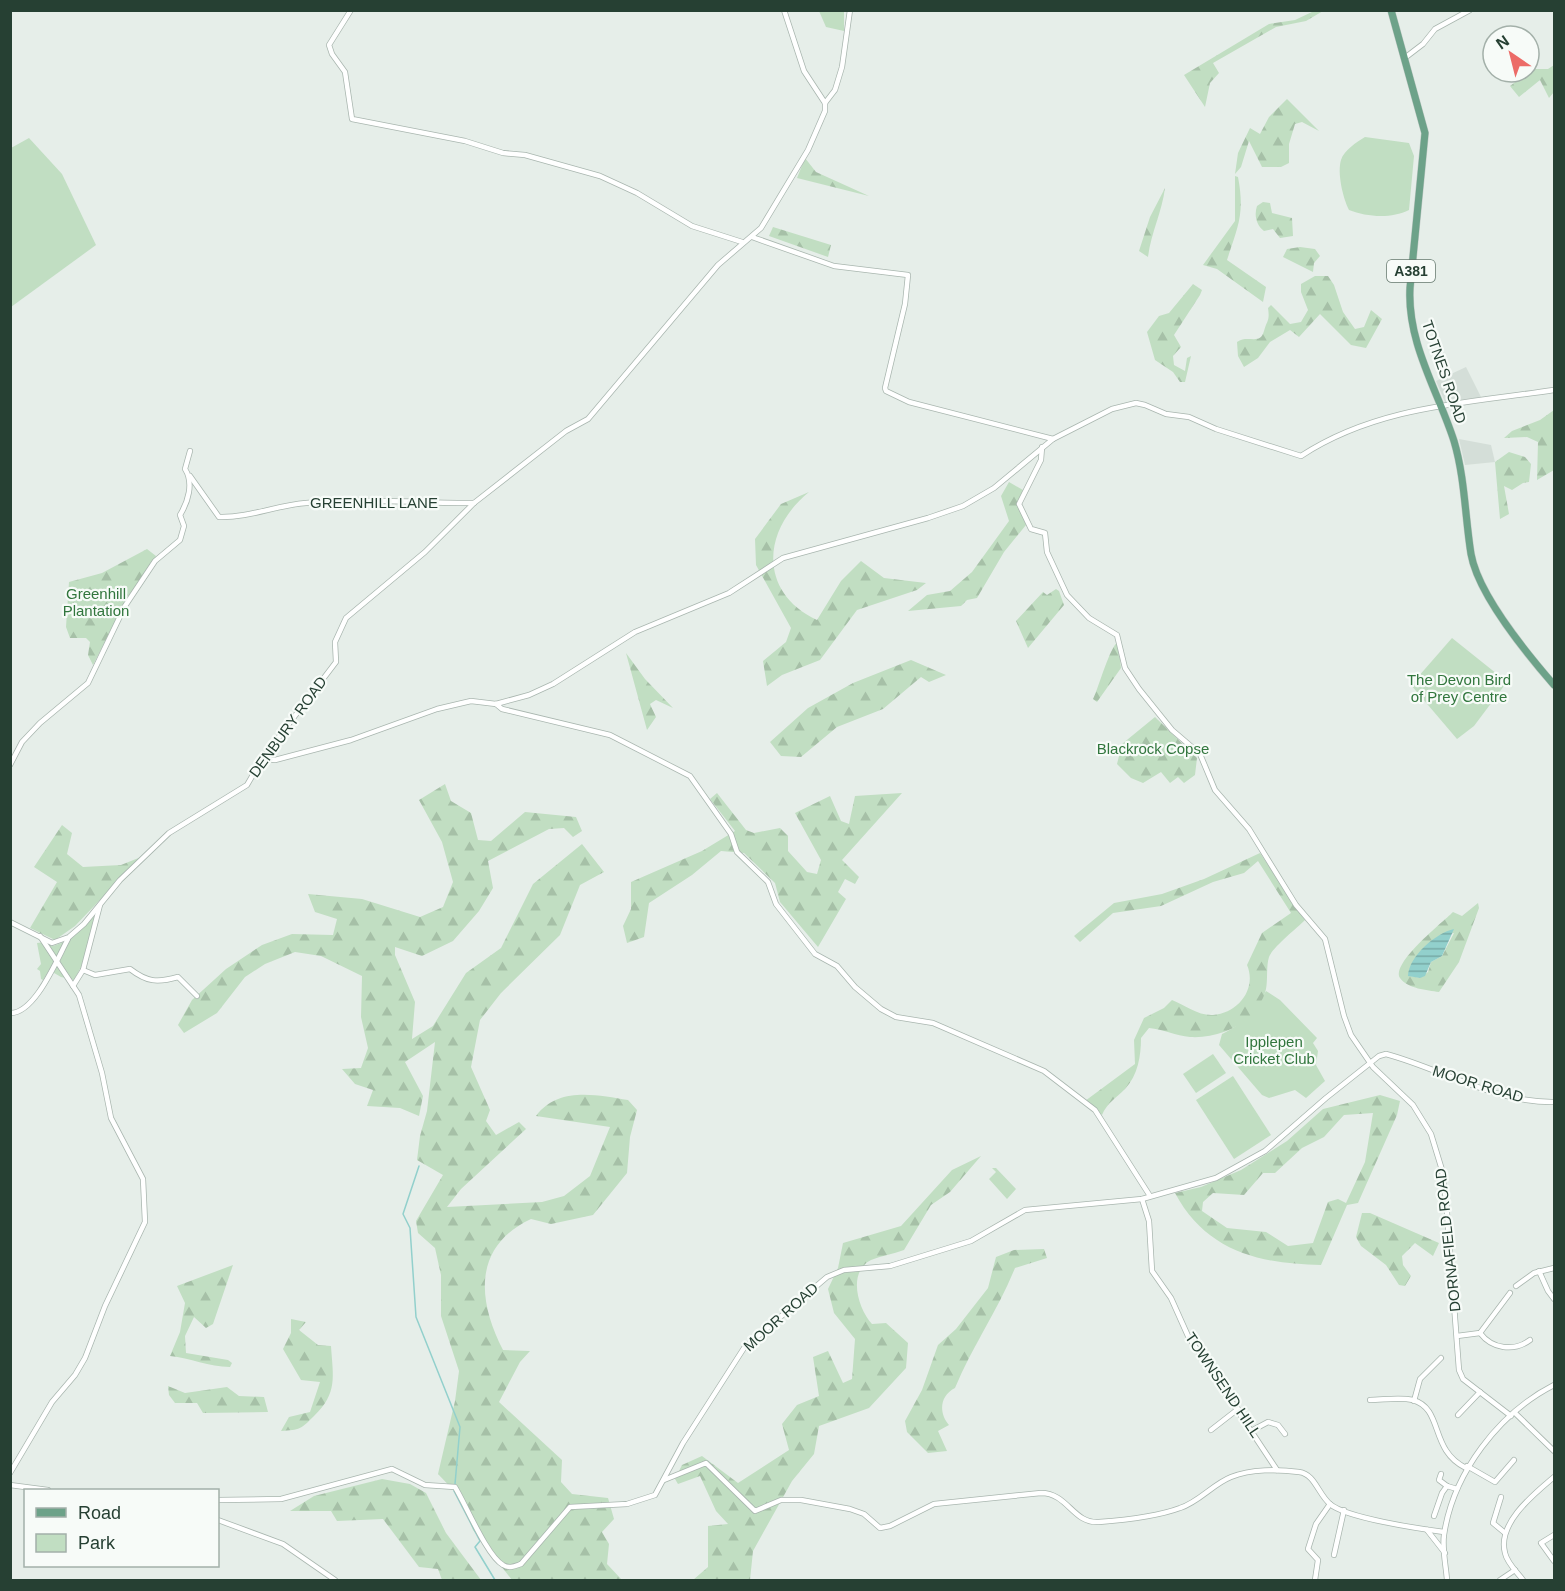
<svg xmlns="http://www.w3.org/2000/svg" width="1565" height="1591" font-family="Helvetica,sans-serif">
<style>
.built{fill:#d4ded8}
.green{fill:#c1dec2}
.forest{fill:url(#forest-firs);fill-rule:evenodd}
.water{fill:url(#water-rules)}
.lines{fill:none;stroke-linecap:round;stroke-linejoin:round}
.stream{stroke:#92d0cc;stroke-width:1.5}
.minor-casing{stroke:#a9b6af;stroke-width:6}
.primary-casing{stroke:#c2cac6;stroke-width:8}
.minor{stroke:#fff;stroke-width:4.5}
.primary{stroke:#6da289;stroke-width:7}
.labels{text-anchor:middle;stroke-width:4.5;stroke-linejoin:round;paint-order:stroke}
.shield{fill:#f7fbf8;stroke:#65786e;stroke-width:1.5}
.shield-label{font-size:14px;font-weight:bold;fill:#264033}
.street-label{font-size:15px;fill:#264033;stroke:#f7fbf8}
.park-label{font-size:15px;fill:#31763d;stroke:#f7fbf8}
</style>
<defs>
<pattern id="forest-firs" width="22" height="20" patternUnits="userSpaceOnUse" patternTransform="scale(1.5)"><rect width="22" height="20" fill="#c1dec2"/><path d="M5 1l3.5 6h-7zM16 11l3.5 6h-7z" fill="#a6c0a7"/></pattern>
<pattern id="water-rules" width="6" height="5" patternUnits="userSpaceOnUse" patternTransform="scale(1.5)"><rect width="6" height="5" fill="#92d0cc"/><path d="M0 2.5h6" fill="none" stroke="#77aaa6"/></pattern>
</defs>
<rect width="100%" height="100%" fill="#e6eee9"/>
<!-- built -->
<g class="built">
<path d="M 1466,367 L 1481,397 L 1445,402 L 1436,381 Z"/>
<path d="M 1459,439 L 1491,445 L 1495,462 L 1465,465 Z"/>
</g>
<!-- green -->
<g class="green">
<path d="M 1365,137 L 1409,143 L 1414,156 L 1409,210 C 1391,219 1367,217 1349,210 C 1343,198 1337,173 1341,160 C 1344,150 1357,142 1365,137 Z"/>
<path d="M 29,138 L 62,174 L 96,245 L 11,307 L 11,148 Z"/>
<path d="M 1452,638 L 1507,682 L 1474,726 L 1457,739 L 1411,685 Z"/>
<path d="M 97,912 L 81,967 L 74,980 L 61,977 L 49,970 L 43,980 L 41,979 L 40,971 L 37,969 L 41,964 L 37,943 L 45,942 L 53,946 C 73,940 83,927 97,912 Z"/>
<path d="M 1266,991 L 1280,1000 L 1317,1038 L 1313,1043 L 1318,1051 L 1316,1065 L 1325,1081 L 1306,1098 L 1295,1090 L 1269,1098 L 1262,1095 L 1219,1045 L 1222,1034 C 1244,1023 1254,1012 1266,991 Z"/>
<path d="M 1213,1054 L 1226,1073 L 1196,1093 L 1183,1074 Z"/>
<path d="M 1233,1076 L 1271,1135 L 1234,1159 L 1196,1100 Z"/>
<path d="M 992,1168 L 996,1168 L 1016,1189 L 1007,1199 L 989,1179 L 996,1172 Z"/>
</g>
<!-- forest -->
<g class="forest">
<path d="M 819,11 L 844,11 L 844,31 L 826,27 Z"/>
<path d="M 1314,11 L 1323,11 L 1306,21 L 1276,27 L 1213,63 L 1219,73 L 1210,83 L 1205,107 L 1184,75 L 1269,24 L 1295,20 Z"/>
<path d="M 1554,65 L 1554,92 L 1549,98 L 1540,80 L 1519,97 L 1510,86 L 1532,69 L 1548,69 Z"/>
<path d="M 1287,99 L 1319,131 L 1302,122 L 1295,124 L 1289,144 L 1289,163 L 1281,167 L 1262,167 L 1249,141 L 1241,167 L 1235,174 L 1238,153 L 1250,128 L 1260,134 L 1269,117 Z"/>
<path d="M 805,158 L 816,172 L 869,196 L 797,178 Z"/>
<path d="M 1235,176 L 1238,177 C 1245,214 1238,226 1227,260 L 1266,287 L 1263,302 L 1217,269 L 1203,265 L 1235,221 Z"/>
<path d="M 1165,188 C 1162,212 1151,233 1148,257 L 1139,251 L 1150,217 Z"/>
<path d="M 1263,202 L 1270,203 L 1272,213 L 1292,218 L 1293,236 L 1280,238 L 1273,229 L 1264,231 C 1256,225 1254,215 1257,206 Z"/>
<path d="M 773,227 L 831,245 L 828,257 L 769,236 Z"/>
<path d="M 1300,247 L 1315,249 L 1320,256 L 1314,263 L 1313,272 L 1283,257 L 1287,249 Z"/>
<path d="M 1315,276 L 1328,276 L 1334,285 L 1343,312 L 1355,329 L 1364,327 L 1371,310 L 1382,319 L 1366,348 L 1351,345 L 1320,314 L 1299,337 L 1290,330 L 1270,342 L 1258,358 L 1244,367 L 1238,356 L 1237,342 C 1248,334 1260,346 1264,331 C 1267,320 1270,321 1268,308 L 1271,305 L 1290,324 L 1301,322 L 1308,310 L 1301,292 L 1301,284 Z"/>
<path d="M 1193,284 L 1202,290 L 1200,295 L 1174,335 L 1181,347 L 1173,356 L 1174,365 L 1185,371 L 1187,358 L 1191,356 L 1185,382 L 1180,382 L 1173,372 L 1155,360 L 1147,332 L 1159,316 L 1169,313 Z"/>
<path d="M 1554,410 L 1554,470 L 1537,480 L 1538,442 L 1527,437 L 1504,438 L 1512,431 L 1540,420 Z"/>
<path d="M 1509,452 L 1525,457 L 1531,464 L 1529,482 L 1523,483 L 1512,490 L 1504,486 L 1509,514 L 1500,519 L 1495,462 Z"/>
<path d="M 1009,482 L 1023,490 L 1019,506 L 1026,525 L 1004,552 L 977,598 L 967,600 L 961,606 L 908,611 L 927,595 L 950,591 L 972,572 L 1009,521 L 1001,496 Z"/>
<path d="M 809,492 C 762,530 758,592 817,620 L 841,581 L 861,561 L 884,578 L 926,583 L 917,590 L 857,610 L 820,660 L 782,675 L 767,686 L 763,661 L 786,642 L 791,628 L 756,565 L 755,539 L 781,504 Z"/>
<path d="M 147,549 L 156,556 L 126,600 L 93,665 L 88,655 L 90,642 L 86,638 L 70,638 L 66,627 L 69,582 L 102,573 Z"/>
<path d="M 1056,589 L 1059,591 L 1064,605 L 1028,648 L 1016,621 L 1043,592 L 1047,595 Z"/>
<path d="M 1118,642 L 1121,668 L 1097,702 L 1093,699 C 1099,687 1110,646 1118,642 Z"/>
<path d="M 626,653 L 645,679 L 673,708 L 656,700 L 650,704 L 656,717 L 647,730 Z"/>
<path d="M 911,660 L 946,675 L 929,682 L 921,677 L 883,709 L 837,727 L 801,757 L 781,756 L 770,742 L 808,708 L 853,683 Z"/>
<path d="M 1155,717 L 1197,758 L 1195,775 L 1184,783 L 1178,777 L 1170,783 L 1161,772 L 1143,783 L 1131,778 L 1117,764 L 1122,744 Z"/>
<path d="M 445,784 L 451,801 L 471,813 L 478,840 L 491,841 L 525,812 L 576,817 L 582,831 L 573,837 L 564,828 L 549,829 L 488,861 L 493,888 L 479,911 L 453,941 L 422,956 L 395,947 L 395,955 L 415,1002 L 412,1039 L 433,1026 L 466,973 L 501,948 L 533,884 L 582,844 L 604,872 L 580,885 L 560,935 L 501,993 L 480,1020 L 471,1067 L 490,1110 L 486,1121 L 496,1135 L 519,1122 L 526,1129 L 461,1189 L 447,1207 L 542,1202 L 564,1196 L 590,1176 L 610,1127 L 536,1116 C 558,1086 597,1095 628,1100 L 637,1110 L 630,1137 L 627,1173 L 593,1215 L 551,1224 L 531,1219 C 473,1246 477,1300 503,1350 L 530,1351 L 520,1362 L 499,1402 L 562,1460 L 561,1482 L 572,1494 L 608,1498 L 614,1519 L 602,1532 L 609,1544 L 607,1564 L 622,1580 L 512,1580 L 473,1530 L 460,1497 L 438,1474 L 455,1401 L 459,1371 L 441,1316 L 441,1275 L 435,1248 L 418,1233 L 416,1221 L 443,1175 L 417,1160 L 420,1136 L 427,1111 L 435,1042 L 405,1062 L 423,1096 L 419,1116 L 400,1108 L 367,1106 L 373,1090 L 355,1084 L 342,1069 L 361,1068 L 368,1048 L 361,1017 L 362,976 L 321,956 L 295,952 L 265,964 L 245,977 L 217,1013 L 184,1033 L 178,1025 L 192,1000 L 226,969 L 262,945 L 292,934 L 333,935 L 337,919 L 315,912 L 308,894 L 362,899 L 420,917 L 443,907 L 453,882 L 442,842 L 419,800 Z"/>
<path d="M 717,793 L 746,830 L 754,833 L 780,828 L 788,836 L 788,851 L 807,872 L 817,874 L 821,860 L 795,813 L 830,796 L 841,821 L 849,824 L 855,796 L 902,793 L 842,860 L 859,877 L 855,884 L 845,879 L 838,892 L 846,899 L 818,947 L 780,902 L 775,883 L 744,853 L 721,851 L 692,875 L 649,903 L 644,937 L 627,943 L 623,926 L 631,909 L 631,882 L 702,851 L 735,831 L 710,799 Z"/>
<path d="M 62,825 L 72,833 L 67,854 L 83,867 L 121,865 L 141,857 L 75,926 L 55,940 L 30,928 L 57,882 L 34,867 Z"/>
<path d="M 1260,853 L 1305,920 C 1297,928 1272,948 1269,957 C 1266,967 1268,979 1266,989 C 1258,1022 1221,1039 1190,1037 C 1176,1036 1163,1029 1149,1028 L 1141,1038 C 1141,1056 1138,1075 1125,1089 C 1116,1098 1107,1103 1102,1115 L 1085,1101 L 1135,1064 L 1134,1040 L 1144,1018 L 1164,1008 L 1172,1000 C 1184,1005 1199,1016 1213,1015 C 1239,1013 1257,988 1247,965 L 1262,933 L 1291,913 L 1258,861 L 1244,873 L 1213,882 L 1161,906 L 1113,913 L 1080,942 L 1074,936 L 1114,903 L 1162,894 L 1204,879 Z"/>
<path d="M 1478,903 L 1479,908 L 1459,962 L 1439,992 C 1427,990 1408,989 1400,978 C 1391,963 1442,923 1453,912 L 1462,916 ZM 1454,933 L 1442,956 L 1431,962 L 1428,972 L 1420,978 L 1411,976 C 1418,950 1428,938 1454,933 Z"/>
<path d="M 1380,1095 L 1400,1101 L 1397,1115 L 1358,1203 L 1347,1205 L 1321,1265 C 1259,1264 1206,1251 1175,1193 L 1201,1187 L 1241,1170 L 1287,1141 L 1323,1109 ZM 1373,1113 L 1365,1162 L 1346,1203 L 1338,1199 L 1328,1202 L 1313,1243 L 1288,1246 L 1266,1232 L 1227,1228 L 1202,1211 L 1203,1202 L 1213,1193 L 1244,1195 L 1263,1173 L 1275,1173 L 1302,1148 L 1324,1137 L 1344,1115 Z"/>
<path d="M 981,1156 L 950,1192 L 931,1205 L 904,1250 C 893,1254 881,1256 871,1260 C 847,1272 858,1309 872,1324 L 886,1323 L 908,1343 L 906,1368 L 869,1408 L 819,1426 L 814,1454 L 792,1481 L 753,1551 L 750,1580 L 693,1580 L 708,1567 L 708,1526 L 728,1524 L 716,1511 L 700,1476 L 678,1484 L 675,1479 L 682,1465 L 702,1456 L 738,1483 L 789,1450 L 782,1424 L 797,1405 L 819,1396 L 813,1357 L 828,1351 L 843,1383 L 852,1379 L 855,1339 L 834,1313 L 828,1289 L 838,1268 L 843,1243 L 901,1226 L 952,1170 Z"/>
<path d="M 1362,1213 L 1370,1213 L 1439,1243 L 1433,1256 L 1415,1243 L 1402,1256 L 1403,1265 L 1411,1276 L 1405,1286 L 1399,1285 L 1386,1265 L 1361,1246 L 1356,1237 Z"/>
<path d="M 1044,1249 L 1047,1258 L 1015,1268 C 998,1310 972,1347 955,1388 C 939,1396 939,1414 949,1425 L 938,1431 L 947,1451 L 928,1453 L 907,1432 L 905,1421 L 922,1390 L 938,1345 L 956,1329 L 988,1288 L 996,1257 L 1014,1250 Z"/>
<path d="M 233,1265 L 213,1324 L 206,1328 L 194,1317 L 185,1336 L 186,1353 L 228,1360 L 232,1363 L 230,1367 C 209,1367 190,1358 170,1356 L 180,1332 L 185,1303 L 177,1286 Z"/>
<path d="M 291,1319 L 306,1322 L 299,1330 L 318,1345 L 331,1346 C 333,1377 338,1393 314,1416 C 301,1429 300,1430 281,1431 L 289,1417 L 310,1412 L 320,1382 L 301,1380 L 283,1349 L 291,1333 Z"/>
<path d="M 168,1386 L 185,1393 L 227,1387 L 239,1396 L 264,1397 L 268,1412 L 203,1413 L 197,1403 L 175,1403 L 169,1395 Z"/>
<path d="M 382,1479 L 410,1484 L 426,1493 L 446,1533 L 481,1580 L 442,1580 L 438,1569 L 419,1567 L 383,1519 L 337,1521 L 331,1511 L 290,1511 L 314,1496 Z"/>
</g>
<!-- water -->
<path class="water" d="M 1454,929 L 1442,956 L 1431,962 L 1425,976 L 1420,978 L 1408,976 C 1409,956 1436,933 1454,929 Z"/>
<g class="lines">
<!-- stream -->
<g class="stream">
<path d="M 419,1166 L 403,1214 L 410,1228 L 416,1317 L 460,1427 L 455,1484"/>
<path d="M 454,1491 L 480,1541 L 475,1547 L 495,1580"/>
</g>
<!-- minor casing -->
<g class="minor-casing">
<g id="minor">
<path d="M 351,10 L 329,45 L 332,54 L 345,72 L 352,119 L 465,141 L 503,153 L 525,155 L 600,176 L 637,193 L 692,226 L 742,242"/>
<path d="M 784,10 L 804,71 L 825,103"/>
<path d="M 1406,57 L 1423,44 L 1435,29 L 1470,10"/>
<path d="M 752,237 L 834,266 L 908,275 L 905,304 L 885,388 L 886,391 L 909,402 L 1053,439"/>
<path d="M 1042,447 L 1041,460 L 1019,504 L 1031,529 L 1045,533 L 1047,552 L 1067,595 L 1089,618 L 1117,635 L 1125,668 L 1139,689 L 1172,730 L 1200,754 L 1215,790 L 1249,829 L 1296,905 L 1325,939 L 1344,1016 L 1351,1035 L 1373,1067 L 1413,1105 L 1431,1134 L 1442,1170 L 1446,1200 L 1459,1370 L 1463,1379 L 1511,1416"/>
<path d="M 190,476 L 219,517 C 249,518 277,505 306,503 C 362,498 418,503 474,503"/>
<path d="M 496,704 L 502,709 L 610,735 L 690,776 L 731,834 L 737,852 L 768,882 L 776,904 L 815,954 L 837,966 L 855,987 L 881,1009 L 896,1017 L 933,1023 L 1044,1071 L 1095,1110 L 1150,1196"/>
<path d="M 262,759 L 275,760 L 351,740 L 437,709 L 471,701 L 496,704 L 529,695 L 553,684 L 635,632 L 729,593 L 783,558 L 928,518 L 963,506 L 994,488 L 1053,439 L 1112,409 L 1136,403 L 1145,405 L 1166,414 L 1189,417 L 1216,429 L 1301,456 C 1377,406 1467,403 1554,390"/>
<path d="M 10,765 L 22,742 L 40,723 L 88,683 L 125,606 L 155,561 L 180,540 L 184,526 L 180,515 C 188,502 194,483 185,469 L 190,451"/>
<path d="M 10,922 L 52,943 L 69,937 L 84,924 L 120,880 L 169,833 L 247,785 L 262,759 L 336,662 L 335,642 L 346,618 L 425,552 L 474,503 L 566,431 L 588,419 L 718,265 L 761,228 L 808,150 L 825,111 L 825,103 L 835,90 L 842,67 L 850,10"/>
<path d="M 83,970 L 95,975 L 130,969 C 147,982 157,983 178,977 L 197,996"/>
<path d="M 73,986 L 83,970 L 100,905"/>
<path d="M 10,1013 C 35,1014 57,959 68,939"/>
<path d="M 1142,1199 L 1149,1221 L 1152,1271 L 1171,1298 L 1188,1336 L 1277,1470"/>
<path d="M 1539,1271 L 1548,1291 L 1554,1299"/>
<path d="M 1516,1286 L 1534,1273 L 1554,1268"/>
<path d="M 1480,1333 C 1492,1349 1514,1352 1530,1340"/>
<path d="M 1457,1336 L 1480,1333 L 1510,1293"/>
<path d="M 1370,1400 C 1383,1400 1399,1397 1413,1400 C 1444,1409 1429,1450 1466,1468"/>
<path d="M 1414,1401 L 1420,1379 L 1441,1358"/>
<path d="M 1515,1413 L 1554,1451"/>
<path d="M 1458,1415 L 1480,1392"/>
<path d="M 1211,1430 L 1238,1409"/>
<path d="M 1253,1430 L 1268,1422 L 1278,1425 L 1285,1434"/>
<path d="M 1467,1466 L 1495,1482 L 1514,1460"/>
<path d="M 10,1473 L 52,1402 L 75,1375 L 85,1358 L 105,1306 L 145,1222 L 143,1179 L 111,1118 L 102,1073 L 79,995 L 40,936"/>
<path d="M 1441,1474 L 1439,1480 L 1447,1486"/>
<path d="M 664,1480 L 706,1463 L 755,1511 L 781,1500 L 801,1500 L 850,1509 L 864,1514 L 880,1528 L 890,1526 L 934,1504 L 1041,1493 C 1068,1493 1073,1524 1099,1522 C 1125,1520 1156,1517 1180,1508 C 1199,1502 1213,1484 1231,1477 C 1251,1469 1278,1469 1299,1472 C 1315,1474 1318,1494 1330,1504 C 1346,1518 1421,1529 1444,1532"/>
<path d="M 10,1485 L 48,1490"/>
<path d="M 1501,1497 L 1493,1523 L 1505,1533"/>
<path d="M 218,1500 L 281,1499 L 392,1469 L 425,1485 L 455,1487 C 466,1505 487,1556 503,1565 C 509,1569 515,1566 521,1564 L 570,1507 L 627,1504 L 655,1495 L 683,1443 L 744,1348 L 827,1277 L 844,1270 L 890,1266 L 971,1241 L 1025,1210 L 1142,1199 L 1216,1178 L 1265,1151 L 1326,1098 L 1379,1056 L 1386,1054 C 1442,1069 1495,1103 1554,1102"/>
<path d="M 1434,1516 L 1442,1493 L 1447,1486 L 1457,1489"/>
<path d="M 218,1520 L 283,1544 L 335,1580"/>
<path d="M 1427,1530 L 1445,1553"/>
<path d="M 1554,1535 L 1541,1543 L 1554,1561"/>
<path d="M 1334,1555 L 1344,1510"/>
<path d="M 1315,1580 L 1318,1560 L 1308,1549 L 1316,1524 L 1330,1504"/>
<path d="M 1447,1580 C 1446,1566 1442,1549 1444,1535 C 1453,1473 1499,1413 1554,1385"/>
<path d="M 1500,1580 L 1515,1570"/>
<path d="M 1523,1580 C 1517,1572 1507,1563 1505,1553 C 1497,1523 1534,1494 1554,1477"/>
</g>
</g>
<!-- primary casing -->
<g class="primary-casing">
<path id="primary" d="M 1391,10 L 1425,133 L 1410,288 C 1407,343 1438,391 1454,441 C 1465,478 1465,517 1471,554 C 1478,594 1528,655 1554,685"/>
</g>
<!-- minor -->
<use href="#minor" class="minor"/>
<!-- primary -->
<use href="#primary" class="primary"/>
</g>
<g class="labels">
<!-- shield labels -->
<rect class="shield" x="1387" y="260" width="48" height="22" rx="4.5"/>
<g class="shield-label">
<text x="1411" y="276">A381</text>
</g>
<!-- street labels -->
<g class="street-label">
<text transform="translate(1444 372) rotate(71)" y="5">TOTNES ROAD</text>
<text x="374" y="508">GREENHILL LANE</text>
<text transform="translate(288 727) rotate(-54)" y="5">DENBURY ROAD</text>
<text transform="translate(1478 1084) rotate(17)" y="5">MOOR ROAD</text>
<text transform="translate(1448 1240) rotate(-96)" y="5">DORNAFIELD ROAD</text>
<text transform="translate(781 1317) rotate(-42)" y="5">MOOR ROAD</text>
<text transform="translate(1223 1385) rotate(56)" y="5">TOWNSEND HILL</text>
</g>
<!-- park labels -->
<g class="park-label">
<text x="96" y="599">Greenhill<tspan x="96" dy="17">Plantation</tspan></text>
<text x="1459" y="685">The Devon Bird<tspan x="1459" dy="17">of Prey Centre</tspan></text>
<text x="1153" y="754">Blackrock Copse</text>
<text x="1274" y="1047">Ipplepen<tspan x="1274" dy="17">Cricket Club</tspan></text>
</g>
</g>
<!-- border -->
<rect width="1565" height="1591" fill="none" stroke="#264033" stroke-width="24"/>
<!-- legend -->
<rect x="24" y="1489" width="195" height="78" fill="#f7fbf8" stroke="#a3b0a9" stroke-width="1.5"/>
<rect x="36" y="1508" width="30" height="9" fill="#6da289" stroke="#a3b0a9" stroke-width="1.5"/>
<text x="78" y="1519" font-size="18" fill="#264033">Road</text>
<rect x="36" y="1534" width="30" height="18" fill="#c1dec2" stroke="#a3b0a9" stroke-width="1.5"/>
<text x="78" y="1549" font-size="18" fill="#264033">Park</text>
<!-- north arrow -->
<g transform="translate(1511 54) rotate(325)"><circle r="28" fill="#f7fbf8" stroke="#a3b0a9" stroke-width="1.5"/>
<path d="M0-4.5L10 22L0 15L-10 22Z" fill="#ec6b67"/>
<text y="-9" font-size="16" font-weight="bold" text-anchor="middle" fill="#264033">N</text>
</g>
</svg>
